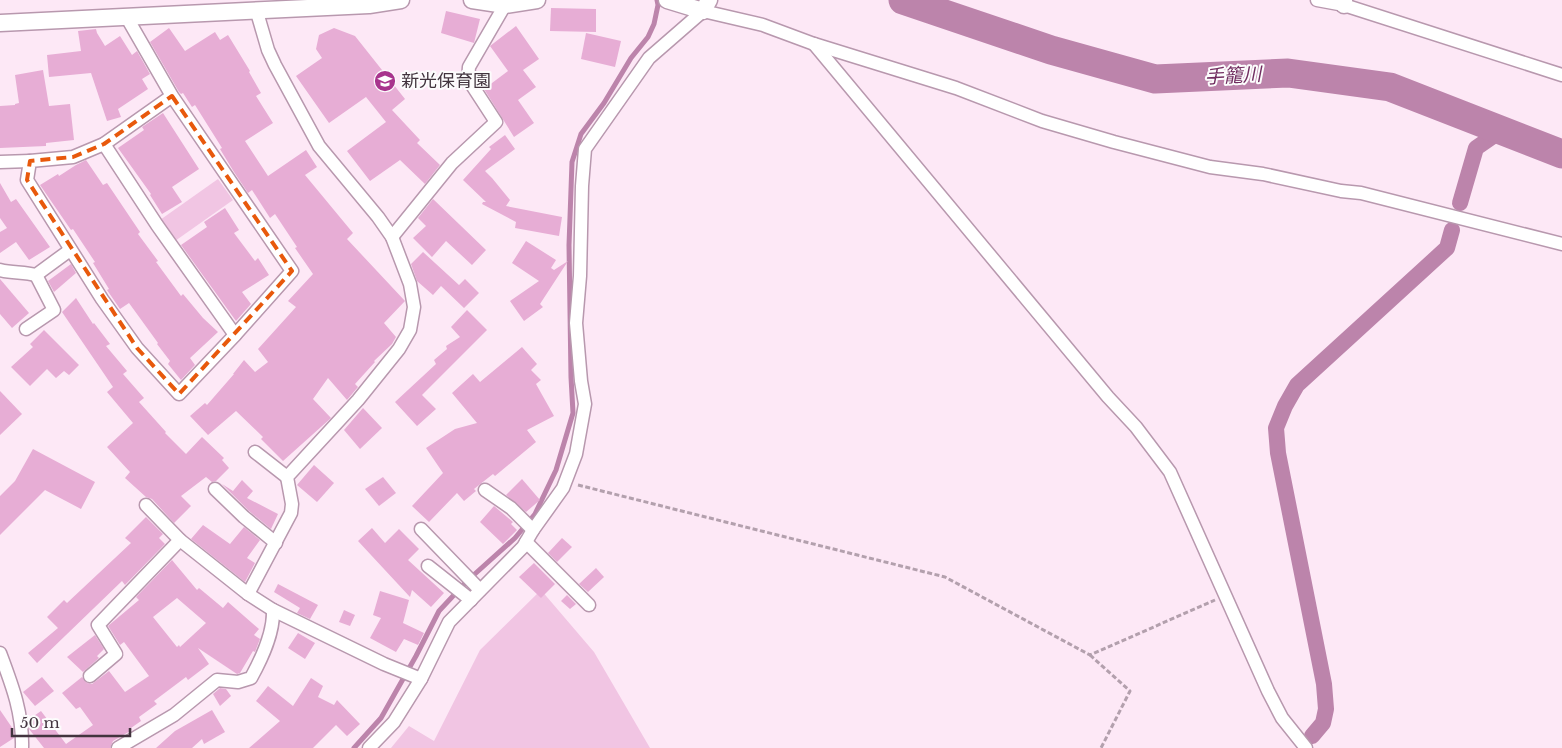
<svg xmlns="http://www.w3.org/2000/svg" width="1562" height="748" font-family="'Libre Baskerville','Noto Sans JP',serif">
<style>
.green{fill:#f1c5e3}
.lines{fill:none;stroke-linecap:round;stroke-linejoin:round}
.stream{stroke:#bc84ab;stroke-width:5}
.canal{stroke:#bc84ab;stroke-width:16}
.river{stroke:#bc84ab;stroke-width:29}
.building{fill:#e7add5;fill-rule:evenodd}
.minor-casing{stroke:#b898ae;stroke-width:15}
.tertiary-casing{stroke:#b898ae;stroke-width:19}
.path{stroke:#b3a0ad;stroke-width:3;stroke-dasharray:5 2.5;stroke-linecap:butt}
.minor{stroke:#fff;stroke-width:12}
.tertiary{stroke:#fff;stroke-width:16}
.marked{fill:none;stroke:#e8590c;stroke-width:4;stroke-dasharray:10 6;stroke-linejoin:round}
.labels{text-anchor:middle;stroke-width:4;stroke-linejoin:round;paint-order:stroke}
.poi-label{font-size:18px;fill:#42343e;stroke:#fcfcfc;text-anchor:start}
.water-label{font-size:19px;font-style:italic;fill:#712d60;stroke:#fcfcfc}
</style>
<rect width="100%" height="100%" fill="#fde8f6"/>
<!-- green -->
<g class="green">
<path d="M 218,179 L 233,200 L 175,241 L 160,220 Z"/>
<path d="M 541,590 L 594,652 L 650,748 L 391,748 L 409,726 L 434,741 L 480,650 Z"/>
</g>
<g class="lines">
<!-- stream -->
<path class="stream" d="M 354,748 L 381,718 L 416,656 L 439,611 L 467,581 L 515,538 L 535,514 L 556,470 L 573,413 L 571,377 L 569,245 L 572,162 L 581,134 L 604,103 L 631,58 L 648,37 L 654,24 L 658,5 L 657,0"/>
<!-- canal -->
<g class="canal">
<path d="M 1460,203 L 1476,148 L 1502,130"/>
<path d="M 1312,736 L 1323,723 L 1326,709 L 1324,684 L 1278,453 L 1276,428 L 1285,406 L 1297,385 L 1447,248 L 1452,230"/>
</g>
<!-- river -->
<path class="river" d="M 903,0 L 1051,50 L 1155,79 L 1288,73 L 1390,87 L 1562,154"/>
</g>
<!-- building -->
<g class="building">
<path d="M 551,8 L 596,9 L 596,32 L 550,31 Z"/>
<path d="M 446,11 L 480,19 L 474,43 L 441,33 Z"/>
<path d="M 516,26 L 539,59 L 523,70 L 536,87 L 518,100 L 534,123 L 514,137 L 484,89 L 508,71 L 490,46 Z"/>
<path d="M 169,28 L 185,51 L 215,32 L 220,40 L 228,35 L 250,71 L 249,72 L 261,93 L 256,96 L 273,123 L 245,141 L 268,176 L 306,150 L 317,167 L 305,175 L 353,233 L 347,239 L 405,301 L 384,323 L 396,337 L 392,344 L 374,361 L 375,362 L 355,384 L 358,387 L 347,400 L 328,378 L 313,399 L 331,418 L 283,461 L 261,439 L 263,437 L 236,411 L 208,435 L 190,416 L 205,403 L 207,405 L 234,374 L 233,374 L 244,360 L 255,372 L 268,362 L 258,349 L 296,307 L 288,301 L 313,274 L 295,248 L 297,247 L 275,214 L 270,218 L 252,190 L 248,193 L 234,172 L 220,149 L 222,148 L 195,105 L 192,107 L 183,93 L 181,94 L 179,92 L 150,42 Z"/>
<path d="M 334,28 L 355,36 L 405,99 L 392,110 L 420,140 L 417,143 L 440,165 L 425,184 L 400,160 L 370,181 L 347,151 L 386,122 L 366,97 L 329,123 L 296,76 L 322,58 L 316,49 L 319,35 Z"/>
<path d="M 96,29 L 97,33 L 105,46 L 120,36 L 132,55 L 137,51 L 150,74 L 142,79 L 148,89 L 118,109 L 121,117 L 107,121 L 91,73 L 49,77 L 47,55 L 81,51 L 78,31 Z"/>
<path d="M 586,33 L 621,41 L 615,67 L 581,59 Z"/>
<path d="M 43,70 L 49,106 L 70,104 L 74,140 L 46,143 L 46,146 L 0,148 L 0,106 L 15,105 L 15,104 L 19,103 L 15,75 Z"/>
<path d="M 163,113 L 199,169 L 172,187 L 182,202 L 162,214 L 150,195 L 151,194 L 118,148 L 144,130 L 142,127 Z"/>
<path d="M 505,135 L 515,149 L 485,171 L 492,178 L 510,200 L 506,206 L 562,217 L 559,236 L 515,228 L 516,222 L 482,204 L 483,202 L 486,202 L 463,180 L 491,149 L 489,147 Z"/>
<path d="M 86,160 L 103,185 L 107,183 L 140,232 L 138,234 L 158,261 L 156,262 L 181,296 L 183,294 L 203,318 L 218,332 L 190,358 L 195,365 L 181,380 L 168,364 L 170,361 L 157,344 L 158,343 L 129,303 L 120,309 L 107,290 L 109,289 L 93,263 L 95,262 L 73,229 L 71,230 L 40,185 L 58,174 L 59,176 L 76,165 Z"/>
<path d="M 0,183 L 11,202 L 16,199 L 50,247 L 29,260 L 16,242 L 0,253 L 0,232 L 7,228 L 0,218 Z"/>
<path d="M 433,199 L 486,250 L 472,265 L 446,241 L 432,257 L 413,238 L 426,226 L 418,218 Z"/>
<path d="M 225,208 L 239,230 L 234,233 L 255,261 L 258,258 L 269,275 L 242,292 L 251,304 L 236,321 L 181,245 L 207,227 L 204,222 Z"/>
<path d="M 526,241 L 556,260 L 551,268 L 554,270 L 568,261 L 540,304 L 543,307 L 524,321 L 510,301 L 539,281 L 512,263 Z"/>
<path d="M 423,252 L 459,285 L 465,279 L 479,293 L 464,308 L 441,286 L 433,295 L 417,281 L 411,264 Z"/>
<path d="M 71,264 L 76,273 L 54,292 L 48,281 Z"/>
<path d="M 0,279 L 29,313 L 12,328 L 0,314 Z"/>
<path d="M 76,298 L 93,324 L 94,323 L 110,344 L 106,346 L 127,371 L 123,374 L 144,398 L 139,402 L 166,432 L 165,433 L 186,454 L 202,437 L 224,458 L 222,460 L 229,468 L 216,481 L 212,482 L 206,477 L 181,496 L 191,506 L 174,523 L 152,499 L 146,497 L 125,478 L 130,472 L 107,447 L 133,423 L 107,392 L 113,387 L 62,312 Z"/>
<path d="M 467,310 L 487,330 L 422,395 L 436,409 L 417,426 L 395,402 L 436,364 L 434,360 L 447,349 L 446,346 L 460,337 L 451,327 Z"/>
<path d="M 44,330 L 79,365 L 69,375 L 64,371 L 56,378 L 47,369 L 30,386 L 11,367 L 33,347 L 30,344 Z"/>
<path d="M 522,347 L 537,364 L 531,370 L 541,380 L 536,384 L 554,416 L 527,430 L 536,442 L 495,476 L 493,474 L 474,489 L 476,491 L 464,501 L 457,493 L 429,522 L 412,506 L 443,473 L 426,448 L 455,429 L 477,423 L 452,393 L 473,374 L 480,382 Z"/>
<path d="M 0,391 L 22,414 L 0,435 Z"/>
<path d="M 363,408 L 382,428 L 360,449 L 344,430 Z"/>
<path d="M 33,449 L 95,482 L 81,509 L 45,490 L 0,535 L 0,496 L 15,481 Z"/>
<path d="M 314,465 L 334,483 L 317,502 L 297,485 Z"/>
<path d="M 383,477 L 396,493 L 379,506 L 365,489 Z"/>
<path d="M 522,479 L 540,500 L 526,512 L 506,495 Z"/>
<path d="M 242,480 L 253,491 L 247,498 L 278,514 L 271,529 L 249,511 L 222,484 L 233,491 Z"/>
<path d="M 494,506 L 513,522 L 511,524 L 517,530 L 503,544 L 480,522 Z"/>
<path d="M 146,517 L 163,534 L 159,538 L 165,544 L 125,585 L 122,581 L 37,663 L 28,653 L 58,628 L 47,617 L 64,600 L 67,603 L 131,543 L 125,538 Z"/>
<path d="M 203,525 L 230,544 L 244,527 L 260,540 L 247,558 L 255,563 L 245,582 L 191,539 Z"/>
<path d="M 372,528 L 385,543 L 399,529 L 419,549 L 408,560 L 444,593 L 431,607 L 412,590 L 410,597 L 358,541 Z"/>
<path d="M 562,538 L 572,547 L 557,562 L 548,553 Z"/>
<path d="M 172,560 L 197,590 L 199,588 L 223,608 L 228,602 L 259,629 L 254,635 L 260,639 L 255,652 L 253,651 L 240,673 L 237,674 L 198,648 L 209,664 L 188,680 L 186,677 L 154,701 L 157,704 L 139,717 L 141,721 L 131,728 L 132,730 L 113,741 L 110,748 L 44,748 L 29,729 L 28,720 L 41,711 L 66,744 L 93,725 L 80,707 L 76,709 L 62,693 L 82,677 L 87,683 L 92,684 L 109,671 L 125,692 L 149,676 L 124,642 L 120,645 L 108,626 L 139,600 L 136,597 ZM 177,598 L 206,623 L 180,647 L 179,645 L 177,647 L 153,617 Z"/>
<path d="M 534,563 L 555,584 L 541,598 L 519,577 Z"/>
<path d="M 596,568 L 604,577 L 588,592 L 579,584 Z"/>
<path d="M 278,584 L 318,605 L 310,619 L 297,613 L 300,608 L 274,592 Z"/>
<path d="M 380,591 L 409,600 L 403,623 L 424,633 L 418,645 L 404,639 L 396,652 L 370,638 L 381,618 L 373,615 Z"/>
<path d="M 567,595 L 576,604 L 570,609 L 561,601 Z"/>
<path d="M 344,610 L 355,615 L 350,626 L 339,622 Z"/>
<path d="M 298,633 L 315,643 L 305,659 L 288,648 Z"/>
<path d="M 95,635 L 104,649 L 97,656 L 99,658 L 83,672 L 67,657 Z"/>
<path d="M 42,677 L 54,691 L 35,706 L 23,692 Z"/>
<path d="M 311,678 L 323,686 L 318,697 L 334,705 L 337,700 L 360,724 L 347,736 L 336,725 L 313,748 L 249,748 L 280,721 L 256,701 L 268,686 L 293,706 Z"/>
<path d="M 220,688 L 226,689 L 231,696 L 220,706 L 213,694 Z"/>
<path d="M 0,710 L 13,729 L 14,738 L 0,747 Z"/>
<path d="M 212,710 L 225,732 L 204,744 L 202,739 L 192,748 L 156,748 L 175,731 Z"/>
</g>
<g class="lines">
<!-- minor casing -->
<g class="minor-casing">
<g id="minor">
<path d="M 1317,0 L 1344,5 L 1562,75"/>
<path d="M 126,16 L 172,96 L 292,271 L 235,335 L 179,394 L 137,348 L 102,299 L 27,180 L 30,161 L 73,157 L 104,144 L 172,96"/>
<path d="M 814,44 L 1108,397 L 1136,427 L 1170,472 L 1268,691 L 1282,718 L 1306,748"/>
<path d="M 104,144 L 157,225 L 235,335"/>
<path d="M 0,162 L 30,161"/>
<path d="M 392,237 L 452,163 L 496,122 L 468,79 L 469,67 L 505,5"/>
<path d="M 0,270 C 12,273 24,272 36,275 L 66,253 L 70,249"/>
<path d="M 26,329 L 54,310 L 36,275"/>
<path d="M 255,452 L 287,477"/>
<path d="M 215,489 L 244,517 L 276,543"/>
<path d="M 485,490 L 511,508 L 533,530"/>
<path d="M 146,505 L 180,540 L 248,594 L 273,610 L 384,664 L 421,679"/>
<path d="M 421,529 L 480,590"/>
<path d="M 526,542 L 589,605"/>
<path d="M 428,566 L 471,600"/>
<path d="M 248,594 L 291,513 L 292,504 L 287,477 L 358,400 L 399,349 L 410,330 L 414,307 L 410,284 L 392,237 L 378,217 L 319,146 L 275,65 L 268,50 L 256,9"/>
<path d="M 0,653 C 12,685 23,713 22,748"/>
<path d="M 90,676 L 116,654 L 98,625 L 180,540"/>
<path d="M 118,748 L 174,715 L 217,680 L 238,682 L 251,678 C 262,658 274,633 273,610"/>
<path d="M 369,748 L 394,722 L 421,679 L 449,622 L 523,547 L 533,530 L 563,488 L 576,454 L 585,404 L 581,381 L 576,323 L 580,276 L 582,186 L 585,149 L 649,58 L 703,11 L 763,25 L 814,44 L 956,88 L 1042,121 L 1114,142 L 1210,167 L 1263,174 L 1341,191 L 1361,193 L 1562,244"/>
</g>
</g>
<!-- tertiary casing -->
<g class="tertiary-casing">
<g id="tertiary">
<path d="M 472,0 L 505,5 L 537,0"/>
<path d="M 667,0 L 703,11 L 709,0"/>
<path d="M 1344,5 L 1344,0"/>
<path d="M 0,23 L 369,5 L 401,0"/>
</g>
</g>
<!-- path -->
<g class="path">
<path d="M 578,485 L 945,577 L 1090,655 L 1215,600"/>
<path d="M 1090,655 L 1130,691 L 1101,748"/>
</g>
<!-- minor -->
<use href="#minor" class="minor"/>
<!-- tertiary -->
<use href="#tertiary" class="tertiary"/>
</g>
<!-- marked area -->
<path class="marked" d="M 172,96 L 292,271 L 179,394 L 137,348 L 27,180 L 30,161 L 73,157 L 104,144 Z"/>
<!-- icons -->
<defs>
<g id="school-disc" transform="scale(1.125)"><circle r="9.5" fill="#a8348d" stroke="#fcfcfc"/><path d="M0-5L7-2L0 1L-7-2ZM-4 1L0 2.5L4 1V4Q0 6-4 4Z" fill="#fff"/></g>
</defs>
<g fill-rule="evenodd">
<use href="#school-disc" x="385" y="81"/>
</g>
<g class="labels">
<!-- poi labels -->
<g class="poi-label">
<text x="401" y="87">新光保育園</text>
</g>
<!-- water labels -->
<g class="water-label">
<text transform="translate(1233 75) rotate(-3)" y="7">手籠川</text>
</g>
</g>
<!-- scale -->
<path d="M12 728v8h118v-8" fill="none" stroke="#42343e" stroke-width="2.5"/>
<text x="20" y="728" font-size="15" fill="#42343e" stroke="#fcfcfc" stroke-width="4" paint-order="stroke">50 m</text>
</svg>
